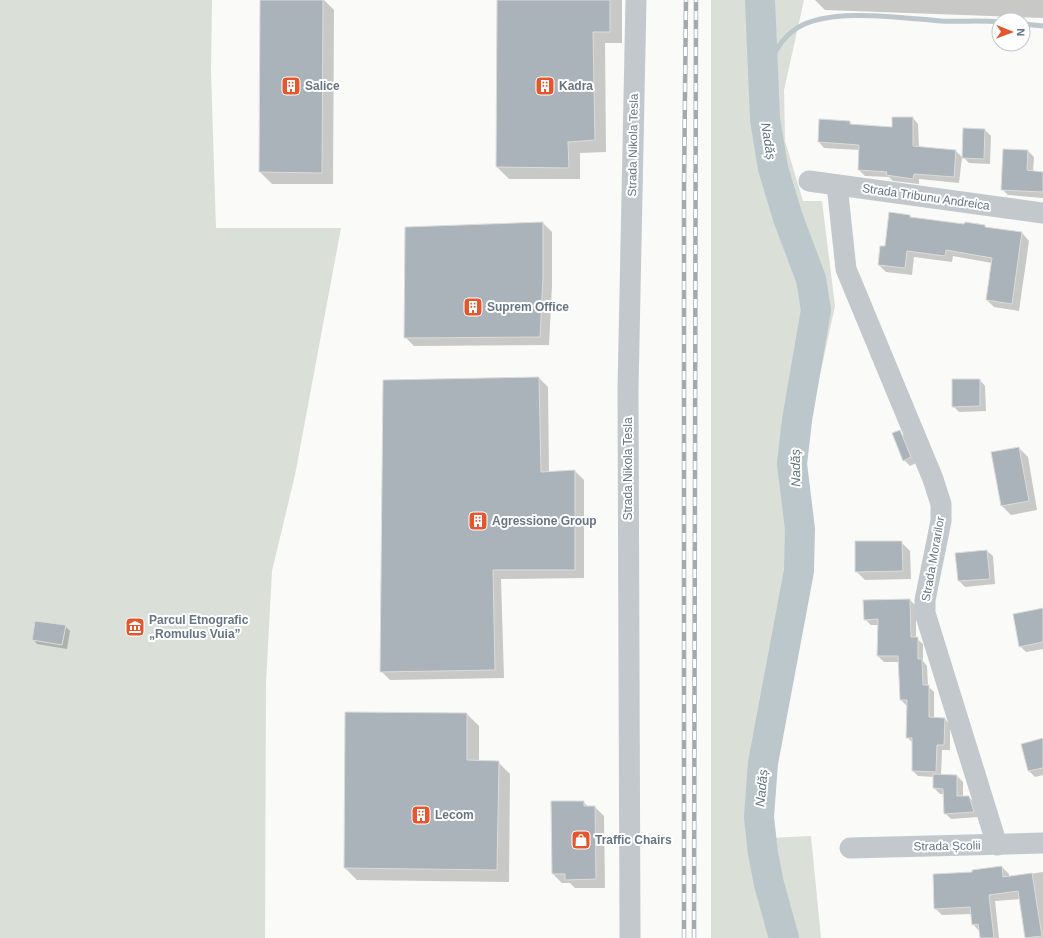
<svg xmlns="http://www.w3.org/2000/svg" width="1043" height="938" font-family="Helvetica,sans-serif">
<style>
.green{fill:#dadfd7}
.shadow{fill:#0003}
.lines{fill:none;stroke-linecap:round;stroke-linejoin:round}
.stream{stroke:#bbc7cb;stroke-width:5}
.river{stroke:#bbc7cb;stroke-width:30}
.building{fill:#aab3b9;stroke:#dcdcda}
.minor{stroke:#c3c8cc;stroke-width:21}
.rail-casing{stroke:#a2aab0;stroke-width:4.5}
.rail{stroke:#fff;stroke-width:3;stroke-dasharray:9;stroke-linecap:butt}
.labels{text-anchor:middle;stroke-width:4;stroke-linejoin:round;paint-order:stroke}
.poi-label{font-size:12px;font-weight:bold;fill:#657683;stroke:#fff;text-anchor:start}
.street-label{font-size:12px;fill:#657683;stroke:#fff}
.water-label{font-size:13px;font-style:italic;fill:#60757c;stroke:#fff}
</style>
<rect width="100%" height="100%" fill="#fafaf8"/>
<!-- green -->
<g class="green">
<path d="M 0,0 L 212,0 L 211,72 L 216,228 L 341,228 L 295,475 L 272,571 L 266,682 L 265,938 L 0,938 Z"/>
<path d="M 711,0 L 804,0 L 784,90 L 785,141 L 803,201 L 822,201 L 835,306 L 802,457 L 807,548 L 804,608 L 772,773 L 769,801 L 770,838 L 811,836 L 821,938 L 711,938 Z"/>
</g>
<!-- shadow -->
<g class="shadow">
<path d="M 261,0 L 324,0 L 334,10 L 333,184 L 272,184 L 260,172 Z"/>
<path d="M 498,0 L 622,0 L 622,43 L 605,43 L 606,152 L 580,153 L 580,179 L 509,179 L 497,167 Z"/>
<path d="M 815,0 L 1043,0 L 1043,18 L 825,10 Z"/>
<path d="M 913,118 L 918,124 L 919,148 L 956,151 L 962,157 L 959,183 L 919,179 L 919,184 L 893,181 L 889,177 L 865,176 L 859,170 L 860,150 L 824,148 L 819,142 L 850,122 L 853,126 L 893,128 Z"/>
<path d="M 964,129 L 985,130 L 991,136 L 990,164 L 969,163 L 963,157 Z"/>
<path d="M 1028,151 L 1034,157 L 1033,172 L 1043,173 L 1043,198 L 1008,195 L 1002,189 Z"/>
<path d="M 890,214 L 910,216 L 912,218 L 985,226 L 987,228 L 1022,233 L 1029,241 L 1019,311 L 994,307 L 987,300 L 992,263 L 953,256 L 952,262 L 914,257 L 912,275 L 886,272 L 879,265 L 886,247 Z"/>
<path d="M 543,223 L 552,232 L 552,286 L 549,345 L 414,346 L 405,337 Z"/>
<path d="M 539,378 L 548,387 L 549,472 L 575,471 L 584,480 L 584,578 L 501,579 L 504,678 L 390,680 L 381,671 Z"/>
<path d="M 980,380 L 985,386 L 986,411 L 959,412 L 953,406 Z"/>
<path d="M 899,431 L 905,437 L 916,463 L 910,466 L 904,460 Z"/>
<path d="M 1019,448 L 1028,457 L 1037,510 L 1011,515 L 1002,506 Z"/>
<path d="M 901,542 L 910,551 L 911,579 L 865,580 L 856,571 Z"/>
<path d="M 987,551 L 993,556 L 995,584 L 965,587 L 959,581 Z"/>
<path d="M 910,600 L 916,606 L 916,638 L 923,644 L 923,661 L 927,666 L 928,686 L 934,692 L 934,718 L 945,719 L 950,725 L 950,750 L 942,750 L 941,776 L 957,776 L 963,782 L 963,797 L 969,797 L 975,803 L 979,817 L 951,819 L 945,813 L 944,794 L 940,794 L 934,788 L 934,777 L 918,776 L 913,771 L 913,743 L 907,737 L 907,706 L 901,700 L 900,662 L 884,662 L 878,656 L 879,625 L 871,625 L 865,619 Z"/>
<path d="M 1043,609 L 1043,649 L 1026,652 L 1020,646 Z"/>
<path d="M 65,626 L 70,631 L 67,649 L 37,644 L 33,639 Z"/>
<path d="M 467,714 L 479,726 L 479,762 L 498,762 L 510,774 L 509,882 L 357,880 L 345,868 Z"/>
<path d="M 1043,742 L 1043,775 L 1035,777 L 1029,771 L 1022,744 Z"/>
<path d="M 552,802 L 583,802 L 589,807 L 595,807 L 604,816 L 605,888 L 575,888 L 570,883 L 562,883 L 553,874 Z"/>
<path d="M 1002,867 L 1009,874 L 1009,877 L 1043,872 L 1043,938 L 1026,938 L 1020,899 L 995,901 L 999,938 L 981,938 L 980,932 L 973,924 L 971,914 L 942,915 L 935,908 L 973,873 Z"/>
</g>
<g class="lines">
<!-- stream -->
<g class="stream">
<path d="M 1023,24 L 1043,26"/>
<path d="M 764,75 C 772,57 779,40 797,28 C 830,7 902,18 941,21 C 960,22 980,20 999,22"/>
</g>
<!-- river -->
<path class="river" d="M 760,0 L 765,119 L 773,168 L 788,218 L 811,279 L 816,310 L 797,420 L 792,464 L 800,529 L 799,571 L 763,763 L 759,817 L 763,853 L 769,884 L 784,938"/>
</g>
<!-- building -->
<g class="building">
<path d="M 260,0 L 323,0 L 322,173 L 259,172 Z"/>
<path d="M 497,0 L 610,0 L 610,32 L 593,32 L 595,140 L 568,142 L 569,168 L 496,167 Z"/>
<path d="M 892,117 L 913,117 L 913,146 L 956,150 L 954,177 L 914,174 L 913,179 L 886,175 L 887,172 L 858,170 L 859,145 L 818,142 L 819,119 L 850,121 L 850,124 L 892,127 Z"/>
<path d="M 963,128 L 985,129 L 984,159 L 962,158 Z"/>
<path d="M 1003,149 L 1028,150 L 1027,170 L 1043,172 L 1043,192 L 1001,190 Z"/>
<path d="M 889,212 L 910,215 L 910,217 L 964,224 L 965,222 L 985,225 L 985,227 L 1022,232 L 1012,304 L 986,300 L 992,258 L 946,250 L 945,256 L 907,251 L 905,268 L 878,265 L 880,246 L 885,246 Z"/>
<path d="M 543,222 L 543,277 L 540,337 L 404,338 L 405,227 Z"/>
<path d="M 539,377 L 541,472 L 575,470 L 575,570 L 493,570 L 495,670 L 380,672 L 383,380 Z"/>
<path d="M 952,379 L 980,379 L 980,406 L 952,407 Z"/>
<path d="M 900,430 L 911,457 L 903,461 L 892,433 Z"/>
<path d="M 1019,447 L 1029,501 L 1001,506 L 991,452 Z"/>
<path d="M 855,541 L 902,541 L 903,571 L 855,572 Z"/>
<path d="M 987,550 L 990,579 L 958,581 L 955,553 Z"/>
<path d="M 910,599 L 911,637 L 918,637 L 918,659 L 922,659 L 923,685 L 929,685 L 929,717 L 945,718 L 944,745 L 937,745 L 936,772 L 912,771 L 912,738 L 906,738 L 907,700 L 900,700 L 898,656 L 877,656 L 878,619 L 864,620 L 863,600 Z"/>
<path d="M 1043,608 L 1043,642 L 1019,647 L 1013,614 Z"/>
<path d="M 35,621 L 66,625 L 62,645 L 32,640 Z"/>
<path d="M 345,712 L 467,713 L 467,760 L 499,761 L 497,870 L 344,868 Z"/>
<path d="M 1043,738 L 1043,768 L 1028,771 L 1021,744 Z"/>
<path d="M 933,774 L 957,775 L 957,796 L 969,796 L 974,812 L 944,814 L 943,789 L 933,788 Z"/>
<path d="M 551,801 L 584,801 L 584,806 L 595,806 L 596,879 L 565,880 L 565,874 L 552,874 Z"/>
<path d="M 1002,866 L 1003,877 L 1032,873 L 1042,936 L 1025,938 L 1018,891 L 989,895 L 994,938 L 980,938 L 978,924 L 972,925 L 970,907 L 934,909 L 933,874 L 972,872 L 972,870 Z"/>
</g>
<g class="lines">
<!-- minor -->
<g class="minor">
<path d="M 809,181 L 1043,213"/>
<path d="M 837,185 L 846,269 L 933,479 L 941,504 L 941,521 L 925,600 L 925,613 L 997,845"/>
<path d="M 850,848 L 1043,843"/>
<path d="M 630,938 L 628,390 L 636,0"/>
</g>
<!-- rail casing -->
<g class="rail-casing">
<g id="rail">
<path d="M 684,938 L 684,188 L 686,0"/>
<path d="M 694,938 L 696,0"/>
</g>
</g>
<!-- rail -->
<use href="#rail" class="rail"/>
</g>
<!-- icons -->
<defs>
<g id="building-square" transform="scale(1)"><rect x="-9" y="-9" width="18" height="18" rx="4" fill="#e4572e" stroke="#fff"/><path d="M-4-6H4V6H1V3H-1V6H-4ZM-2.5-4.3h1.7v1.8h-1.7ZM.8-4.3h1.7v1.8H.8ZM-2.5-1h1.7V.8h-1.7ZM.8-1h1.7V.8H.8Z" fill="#fff"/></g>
<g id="museum-square" transform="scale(1)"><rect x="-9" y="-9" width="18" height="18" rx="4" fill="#e4572e" stroke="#fff"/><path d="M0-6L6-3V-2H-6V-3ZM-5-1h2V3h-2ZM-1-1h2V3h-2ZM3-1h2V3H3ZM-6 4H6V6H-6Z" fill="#fff"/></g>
<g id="shop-square" transform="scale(1)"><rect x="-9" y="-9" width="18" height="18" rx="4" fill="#e4572e" stroke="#fff"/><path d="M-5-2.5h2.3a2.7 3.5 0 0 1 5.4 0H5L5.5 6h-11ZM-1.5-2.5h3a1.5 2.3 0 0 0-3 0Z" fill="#fff"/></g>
</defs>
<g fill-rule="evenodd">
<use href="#building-square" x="291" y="86"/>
<use href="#building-square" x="545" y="86"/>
<use href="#building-square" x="473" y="307"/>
<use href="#building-square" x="478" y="521"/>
<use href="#museum-square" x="135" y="627"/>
<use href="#building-square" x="421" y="815"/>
<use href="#shop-square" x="581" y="840"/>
</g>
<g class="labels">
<!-- poi labels -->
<g class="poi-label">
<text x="305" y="90">Salice</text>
<text x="559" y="90">Kadra</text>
<text x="487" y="311">Suprem Office</text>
<text x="492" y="525">Agressione Group</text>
<text x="149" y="624">Parcul Etnografic<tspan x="149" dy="14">„Romulus Vuia”</tspan></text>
<text x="435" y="819">Lecom</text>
<text x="595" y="844">Traffic Chairs</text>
</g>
<!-- street labels -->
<g class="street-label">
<text transform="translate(633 145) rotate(-89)" y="4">Strada Nikola Tesla</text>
<text transform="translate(926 197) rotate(8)" y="4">Strada Tribunu Andreica</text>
<text transform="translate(628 469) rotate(-90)" y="4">Strada Nikola Tesla</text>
<text transform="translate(933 559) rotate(-80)" y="4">Strada Morarilor</text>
<text transform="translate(947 846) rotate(-1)" y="4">Strada Școlii</text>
</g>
<!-- water labels -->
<g class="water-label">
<text transform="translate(769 141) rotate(81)" y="5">Nadăș</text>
<text transform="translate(795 468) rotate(-91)" y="5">Nadăș</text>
<text transform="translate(761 788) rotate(-85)" y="5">Nadăș</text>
</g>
</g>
<!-- north arrow -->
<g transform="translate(1011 32) rotate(91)"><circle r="19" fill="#ffffff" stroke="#c1c8cd"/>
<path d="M0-3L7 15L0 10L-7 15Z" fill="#e4572e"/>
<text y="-6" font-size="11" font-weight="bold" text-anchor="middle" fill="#657683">N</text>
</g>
</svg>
